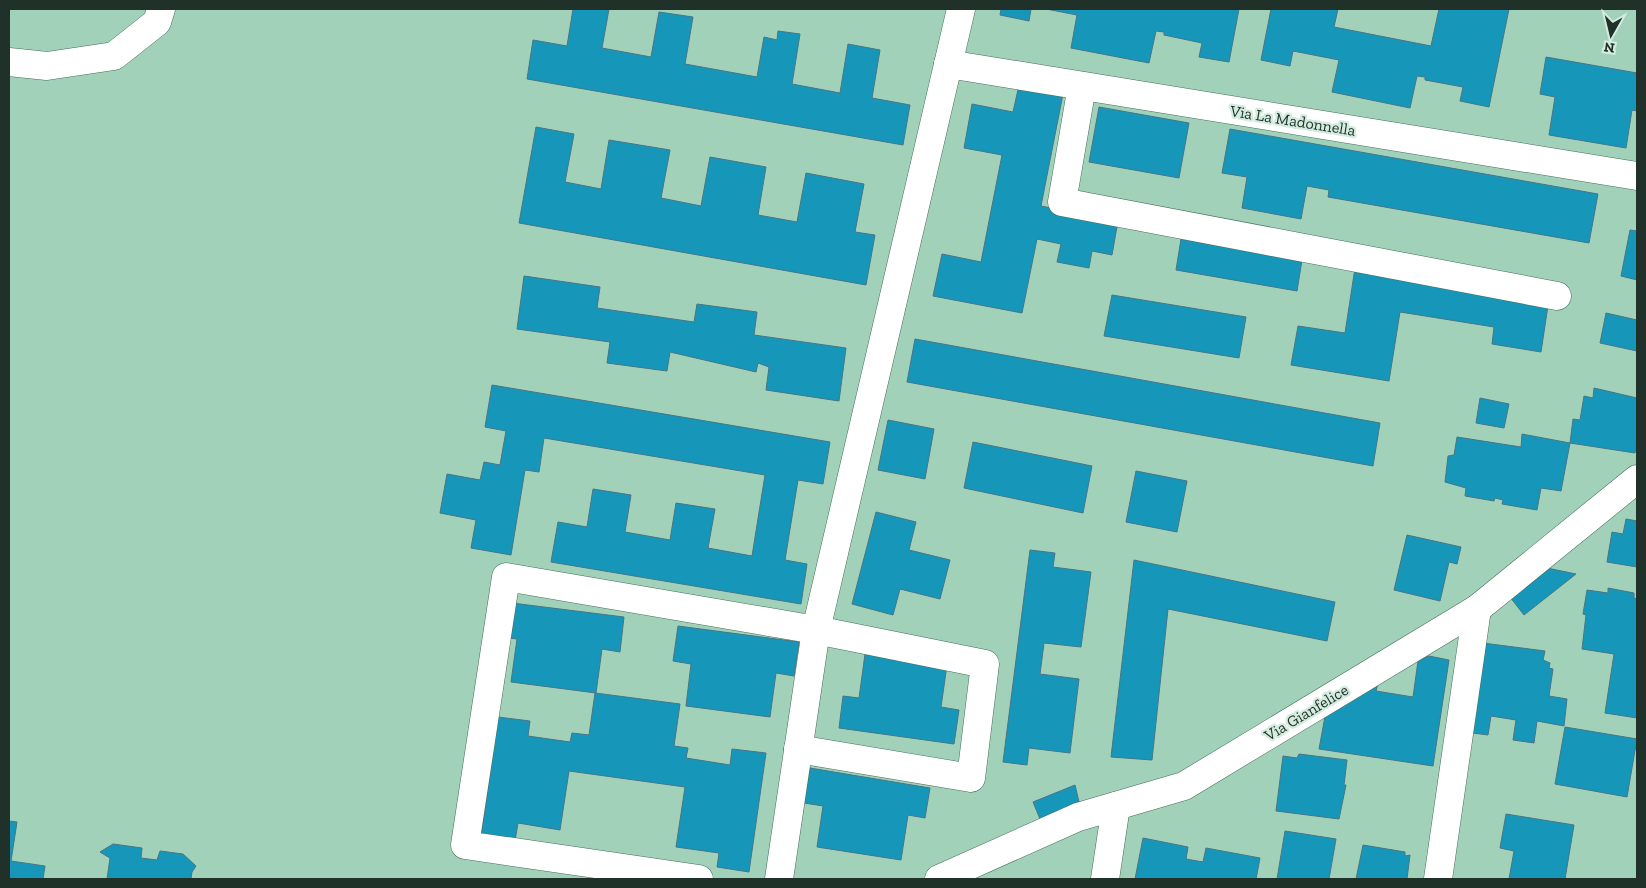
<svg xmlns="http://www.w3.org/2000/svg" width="1646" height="888" font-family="'Zilla Slab',serif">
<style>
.building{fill:#1697ba;stroke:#457687}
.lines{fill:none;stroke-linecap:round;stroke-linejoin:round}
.minor-casing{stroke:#436e5a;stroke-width:29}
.minor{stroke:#fff;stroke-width:28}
.labels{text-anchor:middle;stroke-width:4.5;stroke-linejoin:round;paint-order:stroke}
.street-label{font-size:16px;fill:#1f3128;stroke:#d4ebdf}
</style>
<rect width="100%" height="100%" fill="#a2d1b9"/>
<!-- building -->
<g class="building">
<path d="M 573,9 L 609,9 L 602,48 L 651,57 L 659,12 L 693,17 L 685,64 L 757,77 L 764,37 L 777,40 L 778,31 L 800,34 L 792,84 L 840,93 L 848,44 L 880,50 L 872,98 L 910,105 L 903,145 L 527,79 L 533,40 L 567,46 Z"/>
<path d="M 1001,9 L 1031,9 L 1029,21 L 1000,15 Z"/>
<path d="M 1046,9 L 1239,9 L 1229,62 L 1199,57 L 1202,43 L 1164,35 L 1164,32 L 1156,31 L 1149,63 L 1071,48 L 1077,15 Z"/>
<path d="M 1271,9 L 1338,9 L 1334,27 L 1431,46 L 1439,9 L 1509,9 L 1489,107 L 1460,101 L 1463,87 L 1425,80 L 1425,77 L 1417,76 L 1410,108 L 1332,92 L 1339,60 L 1293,51 L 1290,66 L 1261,60 Z"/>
<path d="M 1546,57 L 1637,73 L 1637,111 L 1632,110 L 1626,148 L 1549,135 L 1555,97 L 1540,94 Z"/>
<path d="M 1019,85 L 1063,94 L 1041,206 L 1118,221 L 1112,255 L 1092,251 L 1089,268 L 1057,262 L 1061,244 L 1037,239 L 1022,313 L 933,296 L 942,254 L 981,262 L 1002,155 L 964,148 L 972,104 L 1013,112 Z"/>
<path d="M 1099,107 L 1189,123 L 1179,178 L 1089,162 Z"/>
<path d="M 536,127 L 574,134 L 565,182 L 601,189 L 609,140 L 670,150 L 661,198 L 701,206 L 710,157 L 766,167 L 758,215 L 797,222 L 806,173 L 864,184 L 855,232 L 875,235 L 866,285 L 519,223 Z"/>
<path d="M 1230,129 L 1598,194 L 1589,243 L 1328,197 L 1329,190 L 1307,186 L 1301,219 L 1242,208 L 1247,177 L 1222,173 Z"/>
<path d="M 1630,230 L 1637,231 L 1637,280 L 1621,276 Z"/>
<path d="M 1181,239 L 1302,260 L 1297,291 L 1176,270 Z"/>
<path d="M 1355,268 L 1549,299 L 1541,352 L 1492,344 L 1494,327 L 1400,312 L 1389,381 L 1291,365 L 1298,326 L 1345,333 Z"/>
<path d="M 524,276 L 600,287 L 597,308 L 694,322 L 697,304 L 757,312 L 754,335 L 846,348 L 839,401 L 766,390 L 769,367 L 758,363 L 756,372 L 670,352 L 667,371 L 607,363 L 610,342 L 517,329 Z"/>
<path d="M 1112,295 L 1246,317 L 1239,358 L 1104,336 Z"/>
<path d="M 1606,313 L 1637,320 L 1637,351 L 1600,343 Z"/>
<path d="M 915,339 L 1380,423 L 1373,466 L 907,382 Z"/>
<path d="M 492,385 L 830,442 L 823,484 L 798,480 L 785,560 L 807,564 L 801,604 L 551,562 L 558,522 L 587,527 L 593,489 L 631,495 L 625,532 L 670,540 L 676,503 L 715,509 L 708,548 L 752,556 L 765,475 L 544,438 L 539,472 L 525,470 L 511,555 L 471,548 L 476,520 L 440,513 L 447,474 L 480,480 L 484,462 L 500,465 L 506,431 L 485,427 Z"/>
<path d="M 1594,388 L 1637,398 L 1637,441 L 1635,453 L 1570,443 L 1573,419 L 1580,420 L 1584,396 L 1593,398 Z"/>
<path d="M 1480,398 L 1509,404 L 1504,428 L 1476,423 Z"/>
<path d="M 888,420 L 934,429 L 925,479 L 878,470 Z"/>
<path d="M 1522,434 L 1570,443 L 1561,491 L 1541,488 L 1537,510 L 1502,504 L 1503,500 L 1495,498 L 1494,501 L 1465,496 L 1466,488 L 1445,482 L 1448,456 L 1454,455 L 1457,437 L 1521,447 Z"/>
<path d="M 973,442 L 1092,466 L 1083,513 L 964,488 Z"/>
<path d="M 1136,471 L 1187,481 L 1177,532 L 1126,522 Z"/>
<path d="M 876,512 L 916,522 L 909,550 L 950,560 L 940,599 L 900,589 L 893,615 L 852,604 Z"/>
<path d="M 1626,519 L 1637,521 L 1637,567 L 1607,562 L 1612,532 L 1623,534 Z"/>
<path d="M 1407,535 L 1461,547 L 1457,564 L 1449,562 L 1440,601 L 1394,590 Z"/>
<path d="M 1030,550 L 1055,553 L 1053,567 L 1091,572 L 1081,647 L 1044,643 L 1040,674 L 1079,679 L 1070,753 L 1029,748 L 1027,765 L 1003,762 Z"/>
<path d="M 1134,560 L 1335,602 L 1327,641 L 1168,609 L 1152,760 L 1111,757 Z"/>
<path d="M 1547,568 L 1576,574 L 1524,615 L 1510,597 Z"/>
<path d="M 1608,588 L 1634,593 L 1634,598 L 1637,599 L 1637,718 L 1605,713 L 1614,654 L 1582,649 L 1586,615 L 1583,614 L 1587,590 L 1608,593 Z"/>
<path d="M 504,602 L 624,617 L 620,652 L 602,649 L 596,693 L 511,682 L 517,639 L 499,637 Z"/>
<path d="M 678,626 L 799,642 L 794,676 L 776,673 L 770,717 L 686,706 L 691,664 L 673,661 Z"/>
<path d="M 1475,642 L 1545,651 L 1543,660 L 1550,663 L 1549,668 L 1553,669 L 1549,696 L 1567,699 L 1564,726 L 1537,721 L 1534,743 L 1513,740 L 1516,720 L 1491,716 L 1488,735 L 1465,732 Z"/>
<path d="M 865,654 L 947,665 L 941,707 L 959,710 L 954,744 L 839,728 L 843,696 L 859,698 Z"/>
<path d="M 1429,656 L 1449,660 L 1433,766 L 1319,749 L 1326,711 L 1379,680 L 1376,691 L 1413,697 L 1418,661 Z"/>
<path d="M 595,693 L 680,704 L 674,746 L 688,748 L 686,758 L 730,765 L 732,749 L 766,753 L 749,872 L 717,867 L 719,853 L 676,847 L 685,787 L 569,771 L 560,830 L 518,823 L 515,841 L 481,837 L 498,717 L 530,721 L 528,736 L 570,742 L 572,733 L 589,735 Z"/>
<path d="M 1565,727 L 1637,739 L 1627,797 L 1555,784 Z"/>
<path d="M 1299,754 L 1347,760 L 1344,785 L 1346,785 L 1339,819 L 1276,811 L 1283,756 L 1297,758 Z"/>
<path d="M 810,768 L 930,788 L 925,818 L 908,815 L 901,860 L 817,847 L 823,806 L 804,803 Z"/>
<path d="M 1075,785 L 1079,802 L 1040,819 L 1033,802 Z"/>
<path d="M 1506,814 L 1574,825 L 1565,879 L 1509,879 L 1514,851 L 1500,848 Z"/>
<path d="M 9,821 L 17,822 L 11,861 L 45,866 L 43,879 L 9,879 Z"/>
<path d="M 1285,831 L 1336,839 L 1329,879 L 1277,879 Z"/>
<path d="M 1143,838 L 1188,847 L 1186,859 L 1203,862 L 1206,848 L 1260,858 L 1256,879 L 1135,879 Z"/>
<path d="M 113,844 L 142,848 L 141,858 L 157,860 L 160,851 L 183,854 L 196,866 L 192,872 L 191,879 L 107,879 L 110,858 L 100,852 Z"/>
<path d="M 1363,845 L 1405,852 L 1405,856 L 1410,855 L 1407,879 L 1356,879 Z"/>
</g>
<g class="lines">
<!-- minor casing -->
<g class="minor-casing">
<g id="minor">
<path d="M 9,62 L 47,66 L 114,56 L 157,22 L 161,9"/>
<path d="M 948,64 L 1637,176"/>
<path d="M 1082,86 L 1062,202 L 1557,296"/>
<path d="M 699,879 L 465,845 L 506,577 L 816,630 L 985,664 L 971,778 L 798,749"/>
<path d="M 779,879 L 816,630 L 961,9"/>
<path d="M 939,879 L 1078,817 L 1184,786 L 1477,609 L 1637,479"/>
<path d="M 1105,879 L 1116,806"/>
<path d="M 1438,879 L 1477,609"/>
</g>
</g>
<!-- minor -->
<use href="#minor" class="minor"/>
</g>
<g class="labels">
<!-- street labels -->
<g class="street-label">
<text transform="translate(1293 120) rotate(9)" y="6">Via La Madonnella</text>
<text transform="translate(1306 712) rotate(-31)" y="6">Via Gianfelice</text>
</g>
</g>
<!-- border -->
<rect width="1646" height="888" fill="none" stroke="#1f3128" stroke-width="20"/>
<!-- north arrow -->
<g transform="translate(1611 35) rotate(188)" stroke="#d4ebdf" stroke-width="4" paint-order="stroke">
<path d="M0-4L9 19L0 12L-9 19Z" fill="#1f3128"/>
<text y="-8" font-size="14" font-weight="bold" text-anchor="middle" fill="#1f3128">N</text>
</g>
</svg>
